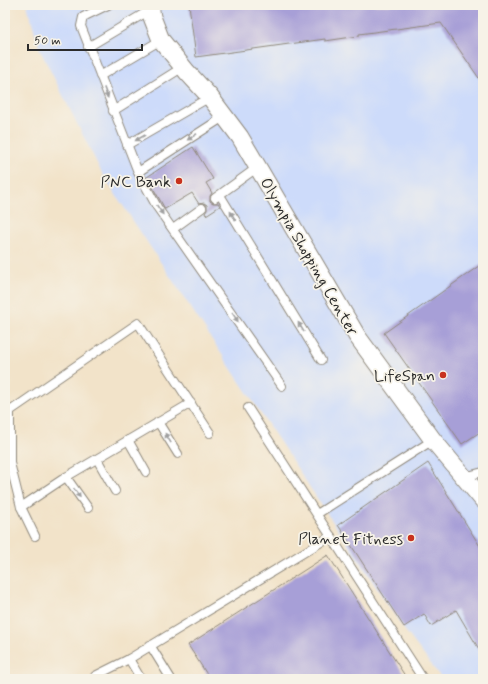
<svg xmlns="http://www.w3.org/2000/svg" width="488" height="684" font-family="Mynerve,sans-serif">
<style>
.built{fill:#cddbfa}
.building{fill:#a79fd7}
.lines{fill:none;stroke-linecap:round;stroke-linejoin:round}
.service-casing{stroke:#8e877a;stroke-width:10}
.minor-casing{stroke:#8e877a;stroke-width:19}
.service{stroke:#fff;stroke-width:8}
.minor{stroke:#fff;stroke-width:17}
.oneway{fill:#a0a0a0}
.poi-dot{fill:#c8321e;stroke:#f7f3e8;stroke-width:1.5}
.labels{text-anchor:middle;stroke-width:3.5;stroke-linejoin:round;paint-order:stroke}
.poi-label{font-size:16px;fill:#2b2b2b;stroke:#f7f3e8;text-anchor:end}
.street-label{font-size:16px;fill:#2b2b2b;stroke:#f7f3e8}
</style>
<rect width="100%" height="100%" fill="#f7f3e8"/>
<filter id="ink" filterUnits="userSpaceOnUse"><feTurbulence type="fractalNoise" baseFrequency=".025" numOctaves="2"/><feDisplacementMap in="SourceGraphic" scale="8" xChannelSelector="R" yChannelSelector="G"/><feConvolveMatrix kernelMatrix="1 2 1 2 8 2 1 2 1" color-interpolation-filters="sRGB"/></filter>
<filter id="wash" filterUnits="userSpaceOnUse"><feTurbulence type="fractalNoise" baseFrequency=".012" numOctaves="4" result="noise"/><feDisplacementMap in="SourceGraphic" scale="16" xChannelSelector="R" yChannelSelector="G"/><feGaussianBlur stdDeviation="0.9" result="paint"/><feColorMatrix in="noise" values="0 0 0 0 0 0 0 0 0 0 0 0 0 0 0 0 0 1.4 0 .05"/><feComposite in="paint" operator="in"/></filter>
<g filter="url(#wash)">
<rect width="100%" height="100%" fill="#f2e3c9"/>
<!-- built -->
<path class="built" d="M 27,5 L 483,5 L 483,679 L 442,679 L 404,629 L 104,177 L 40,50 Z"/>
<g id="blocks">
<!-- building -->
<g class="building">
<path d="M 189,5 L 483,5 L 483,84 L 441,23 L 359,34 L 359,36 L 325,41 L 325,39 L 196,57 Z"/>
<path d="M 193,147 L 213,179 L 206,183 L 212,193 L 210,196 L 210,201 L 213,203 L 218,203 L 220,206 L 206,215 L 205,213 L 207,210 L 207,205 L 204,203 L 199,204 L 192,193 L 165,209 L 147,177 Z"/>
<path d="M 483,263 L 483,430 L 462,444 L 384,333 Z"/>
<path d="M 428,463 L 483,551 L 483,656 L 456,610 L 431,626 L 424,614 L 404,627 L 338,525 Z"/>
<path d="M 328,555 L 407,679 L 210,679 L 188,645 Z"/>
</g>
</g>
</g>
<g filter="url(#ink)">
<use href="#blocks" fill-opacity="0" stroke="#8e877a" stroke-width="1"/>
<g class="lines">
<!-- service casing -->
<g class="service-casing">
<g id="service">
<path d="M 108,5 L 83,17 L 81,26 L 138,172 L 157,207 L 282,386"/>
<path d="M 88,47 L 150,10"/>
<path d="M 100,76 L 161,40"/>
<path d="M 113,111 L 183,67"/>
<path d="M 127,145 L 210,97"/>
<path d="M 138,172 L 225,116"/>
<path d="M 220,195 L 321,360"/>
<path d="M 215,198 L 258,167"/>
<path d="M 173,229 L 202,208"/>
<path d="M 248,408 L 423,679"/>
<path d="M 158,422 L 178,454"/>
<path d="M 128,440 L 146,472"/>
<path d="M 97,459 L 115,491"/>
<path d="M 66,477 L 88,508"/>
<path d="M 464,477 L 483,472"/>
<path d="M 21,507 L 66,477 L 191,403"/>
<path d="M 317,514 L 433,440"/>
<path d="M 35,536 L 21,507 L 10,463 L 10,411 L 138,323 L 210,433"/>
<path d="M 150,645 L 171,679"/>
<path d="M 95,676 L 129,659"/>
<path d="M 141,679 L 129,659 L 331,536"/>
</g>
</g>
<!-- minor casing -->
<g class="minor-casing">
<path id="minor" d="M 150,5 L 152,17 L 161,40 L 187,72 L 210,97 L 240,137 L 357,336 L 433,440 L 483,500"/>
</g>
<!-- service -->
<use href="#service" class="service"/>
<!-- minor -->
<use href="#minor" class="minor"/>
</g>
<!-- one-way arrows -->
<defs><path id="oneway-solid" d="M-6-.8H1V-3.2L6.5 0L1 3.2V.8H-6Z"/></defs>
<g class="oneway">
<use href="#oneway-solid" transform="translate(106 93) rotate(69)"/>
<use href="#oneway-solid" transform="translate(192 137) rotate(147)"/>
<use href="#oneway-solid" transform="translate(140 138) rotate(150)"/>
<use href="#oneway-solid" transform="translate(160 210) rotate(56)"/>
<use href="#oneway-solid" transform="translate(233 216) rotate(-121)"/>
<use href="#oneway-solid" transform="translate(235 317) rotate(56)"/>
<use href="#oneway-solid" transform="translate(301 327) rotate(-121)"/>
<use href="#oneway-solid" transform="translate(168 438) rotate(-121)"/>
<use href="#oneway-solid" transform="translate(77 493) rotate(55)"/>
</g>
</g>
<!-- markers -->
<g class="poi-dot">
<circle cx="179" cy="181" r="4"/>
<circle cx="443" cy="375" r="4"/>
<circle cx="411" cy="538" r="4"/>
</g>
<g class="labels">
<!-- poi labels -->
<g class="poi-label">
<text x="171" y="187">PNC Bank</text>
<text x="435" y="381">LifeSpan</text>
<text x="403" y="544">Planet Fitness</text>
</g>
<!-- street labels -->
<g class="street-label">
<text transform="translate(310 256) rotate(60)" y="6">Olympia Shopping Center</text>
</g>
</g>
<!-- margin -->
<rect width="488" height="684" fill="none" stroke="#f7f3e8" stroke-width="20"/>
<!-- scale -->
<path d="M28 44v6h114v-6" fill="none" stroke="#2b2b2b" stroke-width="2"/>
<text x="34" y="44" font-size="12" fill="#2b2b2b" stroke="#f7f3e8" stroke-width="3" paint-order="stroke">50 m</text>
</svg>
